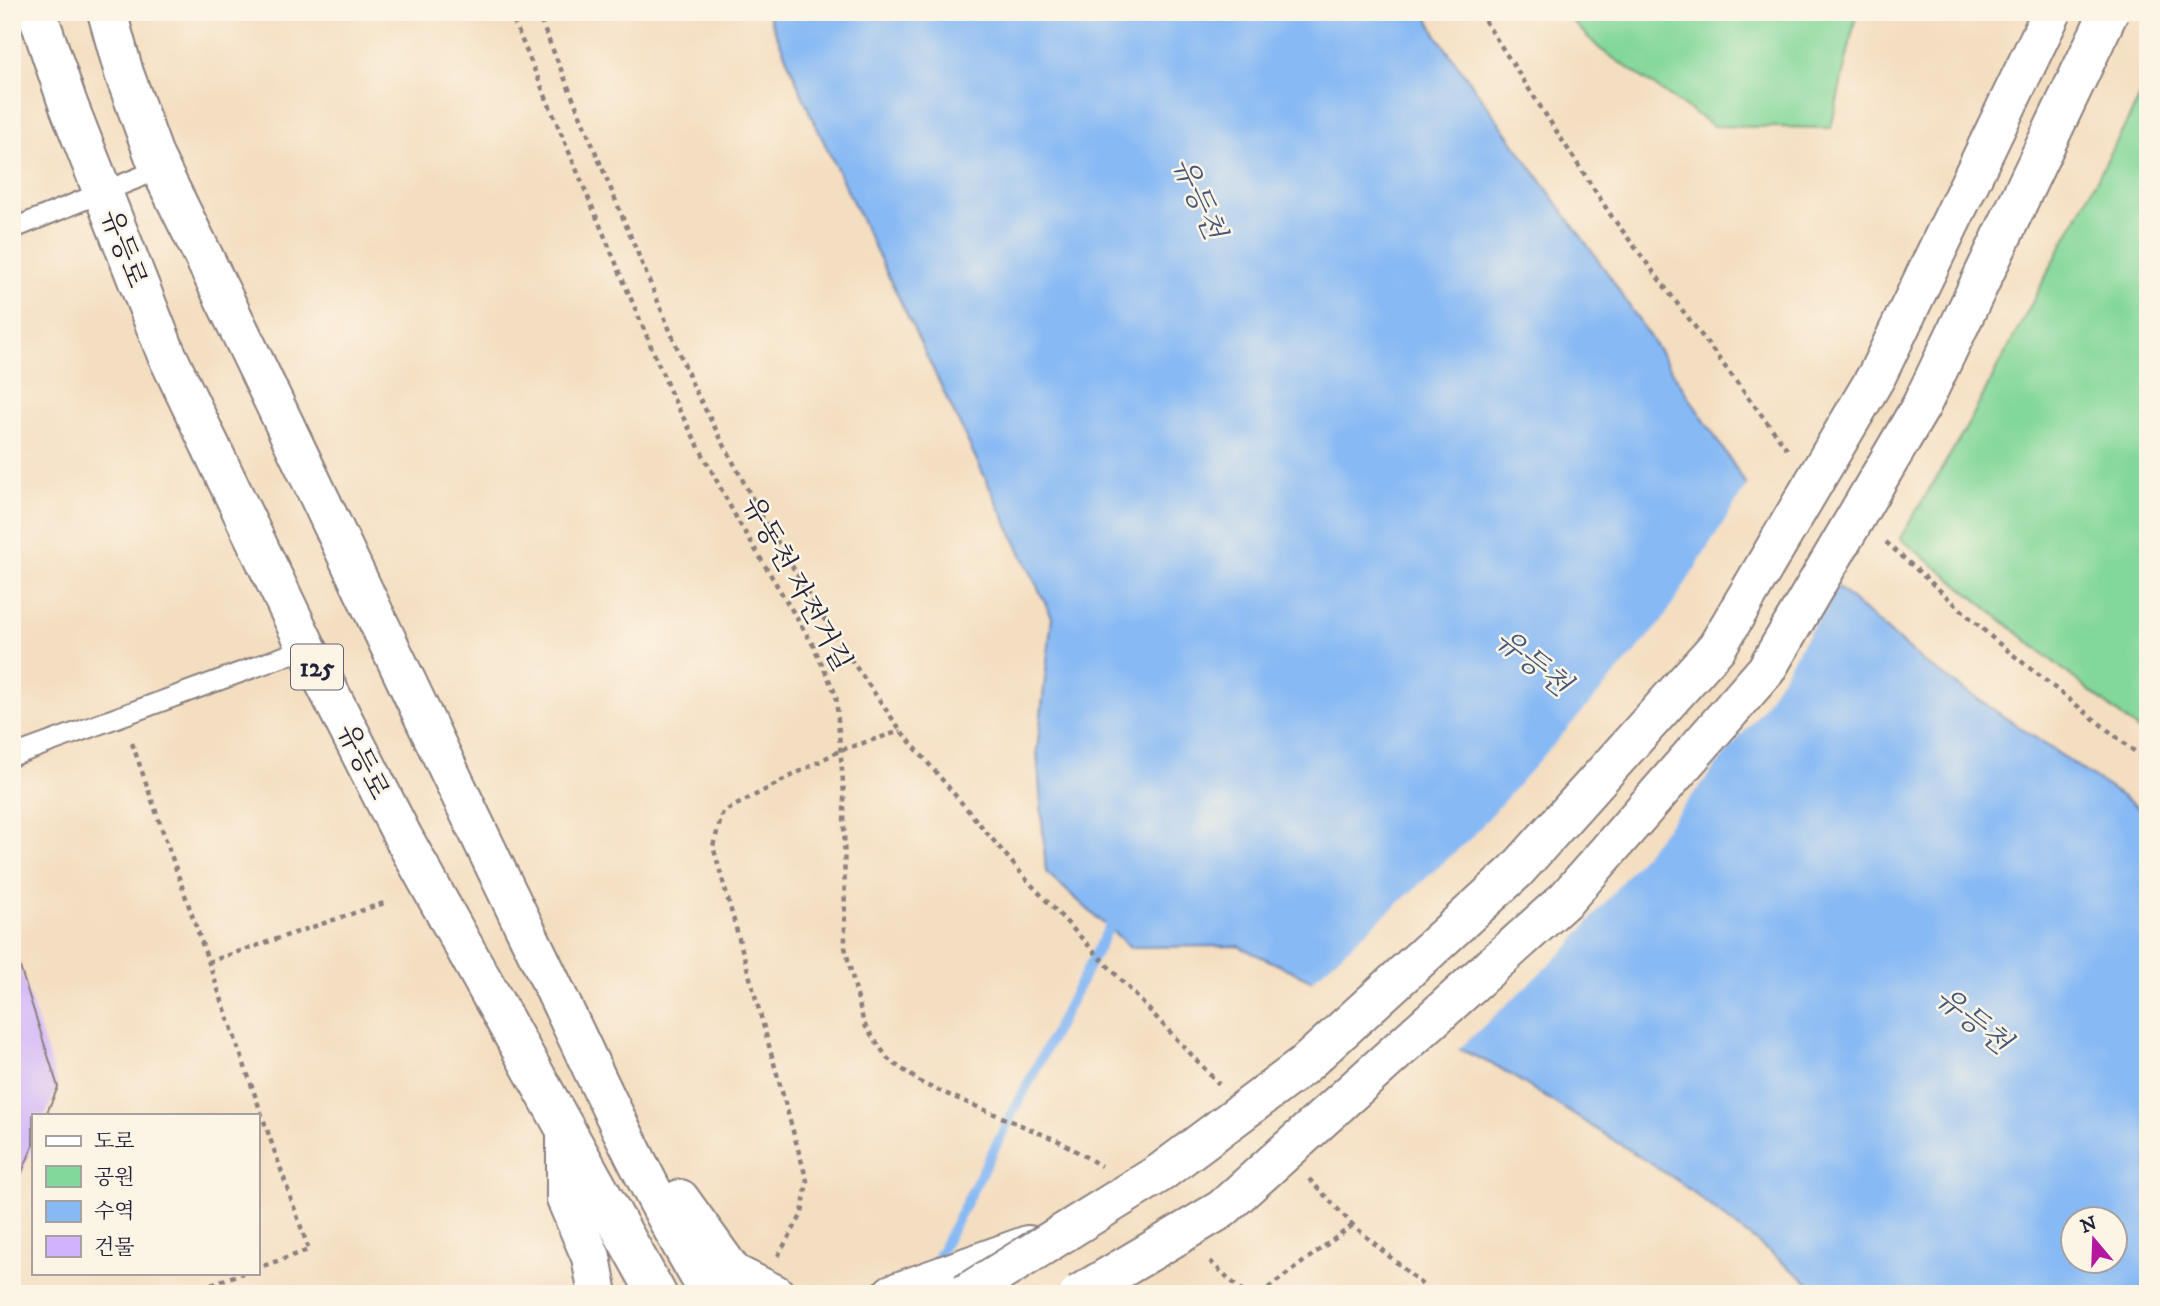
<svg xmlns="http://www.w3.org/2000/svg" width="2160" height="1306" font-family="'IM FELL DW Pica','Noto Serif KR',serif">
<style>
.green{fill:#82d79a;stroke:#527c6a;stroke-width:2}
.water{fill:#87b9f4;stroke:#546e98;stroke-width:2;fill-rule:evenodd}
.pier{fill:#f4dec1}
.lines{fill:none;stroke-linecap:round;stroke-linejoin:round}
.stream{stroke:#87b9f4;stroke-width:10}
.building{fill:#d0b3fa}
.lane-casing{stroke:#8b807e;stroke-width:23}
.secondary-casing{stroke:#8b807e;stroke-width:42}
.primary-casing{stroke:#8b807e;stroke-width:42}
.path{stroke:#8b807e;stroke-width:4.5;stroke-dasharray:5 5;stroke-linecap:butt}
.lane{stroke:#fff;stroke-width:19}
.secondary{stroke:#fff;stroke-width:38}
.primary{stroke:#fff;stroke-width:38}
.secondary-bridge-casing{stroke:#8b807e;stroke-width:42;stroke-linecap:butt}
.secondary-bridge{stroke:#fff;stroke-width:38}
.labels{text-anchor:middle;stroke-width:5;stroke-linejoin:round;paint-order:stroke}
.shield{fill:#fcf5e5;stroke:#63616e;stroke-width:2}
.shield-label{font-size:26px;font-weight:bold;fill:#22223b}
.street-label{font-size:28px;fill:#22223b;stroke:#fcf5e5}
.water-label{font-size:30px;font-style:italic;fill:#45577c;stroke:#fcf5e5}
</style>
<rect width="100%" height="100%" fill="#fcf5e5"/>
<filter id="ink" filterUnits="userSpaceOnUse"><feTurbulence type="fractalNoise" baseFrequency=".0143" numOctaves="2"/><feDisplacementMap in="SourceGraphic" scale="14" xChannelSelector="R" yChannelSelector="G"/><feConvolveMatrix kernelMatrix="1 2 1 2 8 2 1 2 1" color-interpolation-filters="sRGB"/></filter>
<filter id="wash" filterUnits="userSpaceOnUse"><feTurbulence type="fractalNoise" baseFrequency=".00686" numOctaves="4" result="noise"/><feDisplacementMap in="SourceGraphic" scale="28" xChannelSelector="R" yChannelSelector="G"/><feGaussianBlur stdDeviation="1.57" result="paint"/><feColorMatrix in="noise" values="0 0 0 0 0 0 0 0 0 0 0 0 0 0 0 0 0 1.4 0 .05"/><feComposite in="paint" operator="in"/></filter>
<g filter="url(#wash)">
<rect width="100%" height="100%" fill="#f4dec1"/>
<!-- green -->
<g class="green">
<path d="M 1563,12 L 1857,12 L 1831,128 L 1713,126 L 1600,49 Z"/>
<path d="M 2148,82 L 2148,738 L 1900,538 L 1965,430 Z"/>
</g>
<!-- water -->
<path class="water" d="M 767,12 L 1425,12 L 1437,36 L 1611,278 L 1782,539 L 1926,664 L 2148,814 L 2148,1294 L 1823,1294 L 1678,1181 L 1498,1067 L 1238,946 L 1130,947 L 1046,872 L 1037,751 L 1052,617 L 810,113 ZM 2072,1218 L 2114,1218 L 2114,1260 L 2072,1260 Z"/>
<!-- pier -->
<path class="pier" d="M 1749,482 L 1784,536 L 1839,584 L 1761,711 L 1571,944 L 1457,1051 L 1309,983 L 1471,838 L 1661,623 Z"/>
<g class="lines">
<!-- stream -->
<path class="stream" d="M 931,1270 L 1114,918"/>
</g>
<g id="blocks">
<!-- building -->
<path class="building" d="M 13,945 L 58,1087 L 46,1115 L 33,1115 L 33,1146 L 12,1196 Z"/>
</g>
</g>
<g filter="url(#ink)">
<use href="#blocks" fill-opacity="0" stroke="#8b807e" stroke-width="2"/>
<g class="lines">
<!-- lane casing -->
<g class="lane-casing">
<g id="lane">
<path d="M 12,229 L 160,169"/>
<path d="M 12,756 L 307,648"/>
</g>
</g>
<!-- secondary casing -->
<g class="secondary-casing">
<path id="secondary" d="M 892,1294 L 1028,1245"/>
</g>
<!-- primary casing -->
<g class="primary-casing">
<g id="primary">
<path d="M 37,12 L 68,104 L 166,353 L 307,648 L 403,837 L 657,1294"/>
<path d="M 107,12 L 124,73 L 155,158 C 286,420 406,686 535,949 C 591,1064 643,1184 710,1294"/>
<path d="M 566,1135 L 566,1199 L 591,1257 L 598,1294"/>
<path d="M 680,1199 L 733,1273 L 775,1294"/>
</g>
</g>
<!-- path -->
<g class="path">
<path d="M 510,12 L 672,396 L 738,521 L 813,645 L 836,695 L 844,795 L 845,947 L 864,1024 L 888,1059 L 923,1084 L 1061,1142 L 1101,1166"/>
<path d="M 537,12 L 694,388 L 760,513 L 835,637 L 901,731 L 1026,879 L 1219,1084"/>
<path d="M 1479,12 L 1612,217 L 1788,450"/>
<path d="M 1886,542 L 1997,642 L 2148,762"/>
<path d="M 132,743 L 309,1250 L 257,1268"/>
<path d="M 208,962 L 387,902"/>
<path d="M 1309,1179 L 1353,1225 L 1433,1294"/>
<path d="M 778,1256 L 802,1214 L 807,1181 L 713,846 L 723,812 L 841,750 L 901,731"/>
<path d="M 1210,1261 L 1245,1294"/>
<path d="M 183,1294 L 243,1273"/>
<path d="M 1260,1294 L 1353,1225"/>
</g>
<!-- lane -->
<use href="#lane" class="lane"/>
<!-- secondary -->
<use href="#secondary" class="secondary"/>
<!-- primary -->
<use href="#primary" class="primary"/>
<!-- secondary-bridge casing -->
<g class="secondary-bridge-casing">
<g id="secondary-bridge">
<path d="M 965,1294 L 1160,1173 L 1303,1066 L 1516,871 L 1717,647 L 1877,375 L 2052,12"/>
<path d="M 1079,1294 L 1222,1209 L 1566,899 L 1766,670 L 1921,406 L 2109,12"/>
</g>
</g>
<!-- secondary-bridge -->
<use href="#secondary-bridge" class="secondary-bridge"/>
</g>
</g>
<g class="labels">
<!-- shield labels -->
<rect class="shield" x="291" y="644.5" width="52" height="45" rx="5"/>
<g class="shield-label">
<text x="317" y="676">125</text>
</g>
<!-- street labels -->
<g class="street-label">
<text transform="translate(125 248) rotate(69)" y="10">유등로</text>
<text transform="translate(798 583) rotate(61)" y="10">유동천 자전거길</text>
<text transform="translate(364 761) rotate(63)" y="10">유등로</text>
</g>
<!-- water labels -->
<g class="water-label">
<text transform="translate(1199 198) rotate(66)" y="10">유등천</text>
<text transform="translate(1533 662) rotate(39)" y="10">유등천</text>
<text transform="translate(1973 1020) rotate(39)" y="10">유등천</text>
</g>
</g>
<!-- margin -->
<rect width="2160" height="1306" fill="none" stroke="#fcf5e5" stroke-width="42"/>
<!-- legend -->
<rect x="32" y="1114" width="228" height="161" fill="#fcf5e5" stroke="#a5a1a1" stroke-width="2"/>
<rect x="46" y="1136" width="35" height="10" fill="#ffffff" stroke="#a5a1a1" stroke-width="2"/>
<text x="94" y="1148" font-size="21" fill="#22223b">도로</text>
<rect x="46" y="1166" width="35" height="21" fill="#82d79a" stroke="#a5a1a1" stroke-width="2"/>
<text x="94" y="1184" font-size="21" fill="#22223b">공원</text>
<rect x="46" y="1201" width="35" height="21" fill="#87b9f4" stroke="#a5a1a1" stroke-width="2"/>
<text x="94" y="1218" font-size="21" fill="#22223b">수역</text>
<rect x="46" y="1236" width="35" height="21" fill="#d0b3fa" stroke="#a5a1a1" stroke-width="2"/>
<text x="94" y="1254" font-size="21" fill="#22223b">건물</text>
<!-- north arrow -->
<g transform="translate(2094 1240) rotate(341)"><circle r="33" fill="#fcf5e5" stroke="#a5a1a1" stroke-width="2"/>
<path d="M0-5L12 26L0 18L-12 26Z" fill="#b5179e"/>
<text y="-10" font-size="19" font-weight="bold" text-anchor="middle" fill="#22223b">N</text>
</g>
</svg>
